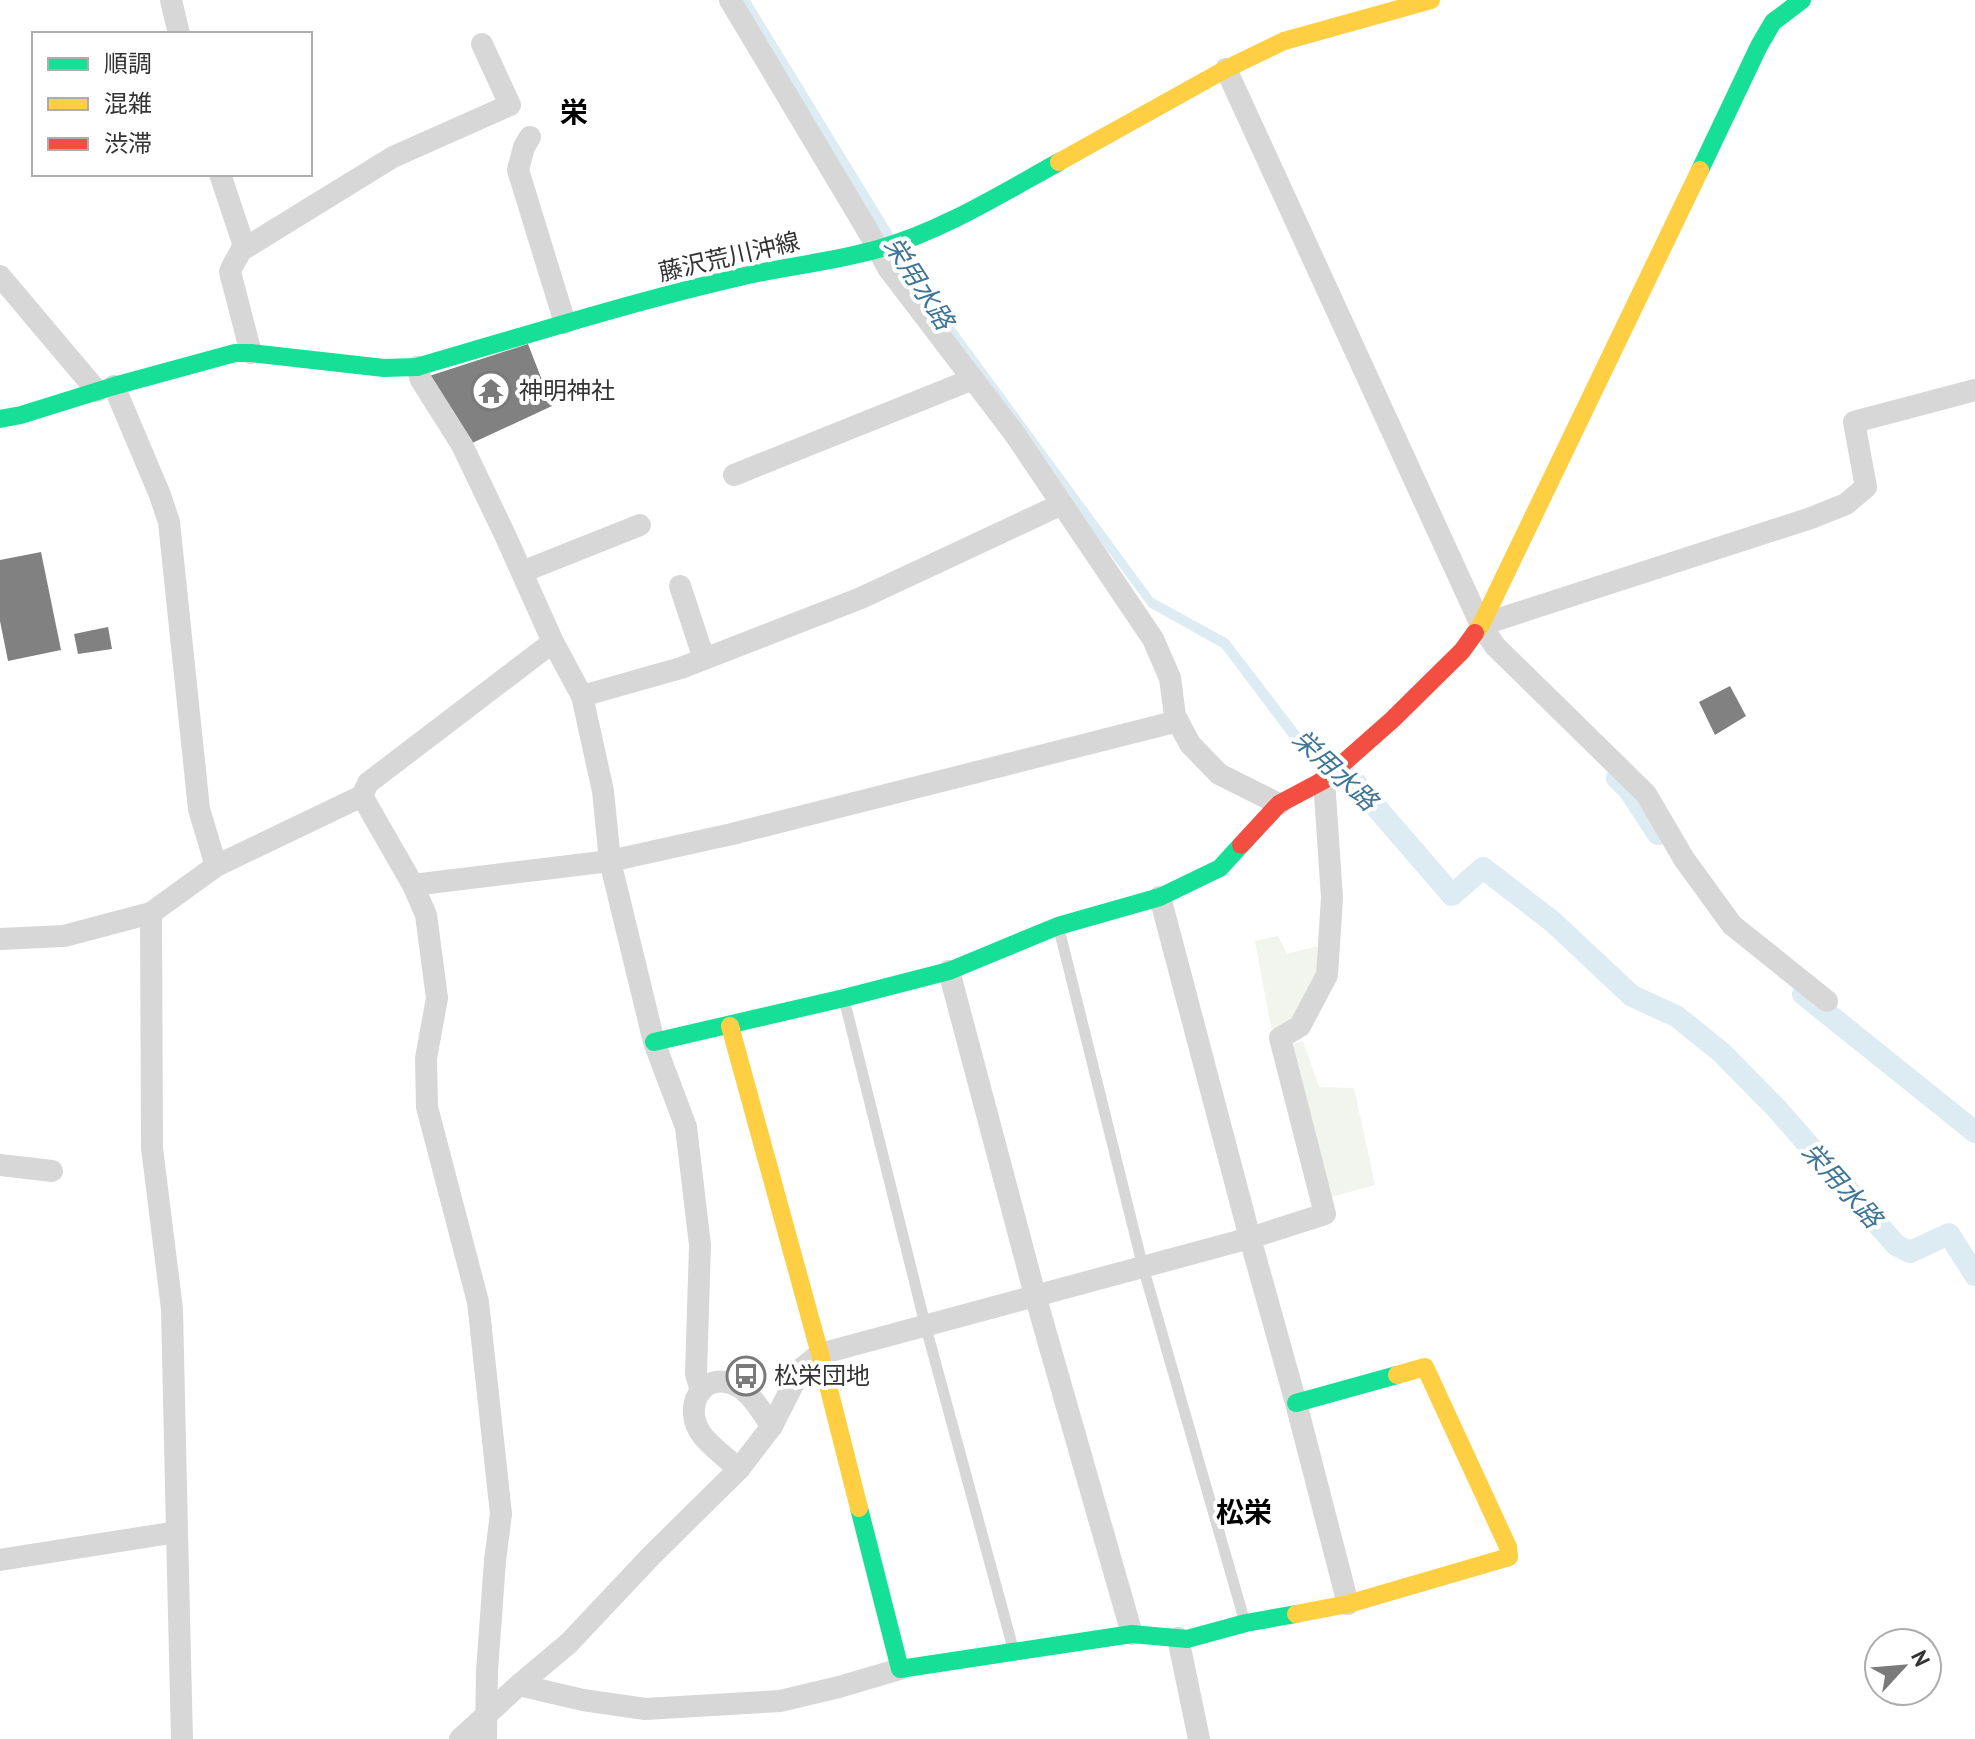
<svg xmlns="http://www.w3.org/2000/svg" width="1975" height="1739" font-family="'PT Sans','Noto Sans JP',sans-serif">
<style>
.green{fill:#f1f5ed}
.water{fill:#ddebf3}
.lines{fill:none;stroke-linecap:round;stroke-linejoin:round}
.canal{stroke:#ddebf3;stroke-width:22}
.building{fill:#818181}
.lane{stroke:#d7d7d7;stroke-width:11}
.street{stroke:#d7d7d7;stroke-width:22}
.fast{stroke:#16e098;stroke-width:18}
.slow{stroke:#ffcf43;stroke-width:18}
.jam{stroke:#f24e42;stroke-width:18}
.labels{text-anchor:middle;stroke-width:8;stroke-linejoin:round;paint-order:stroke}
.street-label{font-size:24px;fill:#333;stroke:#fff}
.poi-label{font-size:24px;fill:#333;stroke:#fff;text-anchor:start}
.water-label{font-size:26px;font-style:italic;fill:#3f7597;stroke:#fff}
.quarter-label{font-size:28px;font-weight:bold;fill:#000;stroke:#fff}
</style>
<rect width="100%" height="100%" fill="#fff"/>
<!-- green -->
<g class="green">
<path d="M 1278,936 L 1287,954 L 1317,946 L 1317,978 L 1293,1022 L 1272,1031 L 1255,941 Z"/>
<path d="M 1303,1041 L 1319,1087 L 1354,1088 L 1375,1185 L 1331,1197 L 1288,1046 Z"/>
</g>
<!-- water -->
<path class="water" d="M 739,0 L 750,0 L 930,294 L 1153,598 L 1228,639 L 1300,733 L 1355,774 L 1346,781 L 1292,741 L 1222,648 L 1149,607 L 921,299 Z"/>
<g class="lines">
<!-- canal -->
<g class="canal">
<path d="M 1328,761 L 1350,777 L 1452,895 L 1483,868 L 1553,922 L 1632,996 L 1676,1016 L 1721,1052 L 1778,1110 L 1896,1245 L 1910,1252 L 1949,1234 L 1975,1275"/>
<path d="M 1617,778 L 1629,790 L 1658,834"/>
<path d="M 1803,994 L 1975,1132"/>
</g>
</g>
<!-- building -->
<g class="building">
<path d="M 528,344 L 552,406 L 470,444 L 426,377 Z"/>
<path d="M 41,552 L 61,650 L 8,661 L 0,621 L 0,560 Z"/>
<path d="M 108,627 L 112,649 L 78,654 L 74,634 Z"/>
<path d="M 1730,686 L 1746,716 L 1715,735 L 1699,702 Z"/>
</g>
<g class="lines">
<!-- lane -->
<g class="lane">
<path d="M 1059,929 L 1143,1267 L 1244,1619"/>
<path d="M 844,999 L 925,1324 L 1013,1648"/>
</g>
<!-- street -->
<g class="street">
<path d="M 171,0 L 179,34"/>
<path d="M 730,0 L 868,231 L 888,268 L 1014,433 L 1153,639 L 1170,678 L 1175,716 L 1190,744 L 1219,774 L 1279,804"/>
<path d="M 1226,69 L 1481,625 L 1495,646 L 1646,794 L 1684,859 L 1732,925 L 1827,1001"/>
<path d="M 530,137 L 524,147 L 518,170 L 565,323"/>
<path d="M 220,174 L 243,243 C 242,254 233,261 230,272 L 251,353"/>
<path d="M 242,250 L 393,157 L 510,105 L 482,44"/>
<path d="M 0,276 L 97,391"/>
<path d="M 417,367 L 421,380 L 462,445 L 505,535 L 553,642 L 582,696 L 603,791 L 610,861 L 654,1042 L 686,1127 L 700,1245 L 696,1374 L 701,1391"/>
<path d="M 114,386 L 160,495 L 169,522 L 199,809 L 216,866"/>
<path d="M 734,475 L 973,379"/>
<path d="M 522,572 L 640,525"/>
<path d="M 680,586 L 704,659"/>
<path d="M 1481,625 L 1811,518 L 1846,504 L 1866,487 L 1854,422 L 1975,390"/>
<path d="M 582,696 L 681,668 L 861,598 L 1062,504"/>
<path d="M 362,796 L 413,885 L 426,915 L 437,998 L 426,1058 L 427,1107 L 478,1302 L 501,1514 L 495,1561 L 487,1671 L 486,1739"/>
<path d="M 413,885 L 610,861 L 732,834 L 1178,721"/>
<path d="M 1160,897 L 1250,1238 L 1296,1403 L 1348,1604"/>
<path d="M 151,913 L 152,1148 L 172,1309 L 177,1532"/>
<path d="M 0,939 L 64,936 L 151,913 L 216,866 L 362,796 L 368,783 L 553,642"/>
<path d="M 949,971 L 1035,1295 L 1132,1634"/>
<path d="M 0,1165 L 52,1171"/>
<path d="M 739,1469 C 727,1458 711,1447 702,1435 C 682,1408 701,1372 733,1384 C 750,1390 761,1412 772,1426"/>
<path d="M 0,1560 L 177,1532 L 182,1739"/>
<path d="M 1178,1638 L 1199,1739"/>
<path d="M 519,1685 L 583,1700 L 645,1709 L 780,1701 L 839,1687 L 900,1669"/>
<path d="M 460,1739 L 519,1685 L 569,1643 L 651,1556 L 739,1469 L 772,1426 L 801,1369 L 820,1354 L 1250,1238 L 1325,1214 L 1280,1038 L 1300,1026 L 1327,975 L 1332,898 L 1324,780"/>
</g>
<!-- fast -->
<g class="fast">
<path d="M 1700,170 L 1759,46 L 1773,22 L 1802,0"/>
<path d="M 0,419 L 21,415 L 114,386 L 235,353 L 251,353 L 384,368 L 417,367 C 524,336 631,302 740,277 C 786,266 833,262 878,249 C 942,231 1001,194 1059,162"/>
<path d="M 654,1042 L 844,998 L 949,971 L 1058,926 L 1160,897 L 1220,868 L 1241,845"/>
<path d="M 1296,1403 L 1397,1375"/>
<path d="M 859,1508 L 900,1669 L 1132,1634 L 1187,1639 L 1246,1623 L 1296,1614"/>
</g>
<!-- slow -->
<g class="slow">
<path d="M 1059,162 L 1226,69 L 1284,41 L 1431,0"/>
<path d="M 1475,633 L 1481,625 L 1700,170"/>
<path d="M 730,1026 L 820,1354 L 859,1508"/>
<path d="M 1296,1614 L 1348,1604 L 1509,1557 L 1508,1547 L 1425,1367 L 1397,1375"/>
</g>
<!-- jam -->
<path class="jam" d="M 1241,845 L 1279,804 L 1324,780 L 1392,720 L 1462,651 L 1475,633"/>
</g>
<!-- icons -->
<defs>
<g id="temple-ring" transform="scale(2)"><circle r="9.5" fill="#fff" stroke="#7a7a7a" stroke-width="1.5"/><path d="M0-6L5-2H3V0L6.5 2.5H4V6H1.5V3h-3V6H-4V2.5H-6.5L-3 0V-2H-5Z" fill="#7a7a7a"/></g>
<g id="bus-ring" transform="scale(2)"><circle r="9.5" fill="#fff" stroke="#7a7a7a" stroke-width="1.5"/><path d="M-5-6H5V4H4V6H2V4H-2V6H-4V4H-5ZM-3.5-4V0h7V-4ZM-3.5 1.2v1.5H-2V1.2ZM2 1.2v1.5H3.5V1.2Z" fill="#7a7a7a"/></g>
</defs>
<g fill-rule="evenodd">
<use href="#temple-ring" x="491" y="391"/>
<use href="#bus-ring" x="746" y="1376"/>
</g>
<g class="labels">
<!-- street labels -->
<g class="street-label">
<text transform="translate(729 257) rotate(-13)" y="8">藤沢荒川沖線</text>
</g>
<!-- poi labels -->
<g class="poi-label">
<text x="519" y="399">神明神社</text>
<text x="774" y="1384">松栄団地</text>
</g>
<!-- water labels -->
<g class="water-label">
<text transform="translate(919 283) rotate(57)" y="9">栄用水路</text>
<text transform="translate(1335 770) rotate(43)" y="9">栄用水路</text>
<text transform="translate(1842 1185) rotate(48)" y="9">栄用水路</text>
</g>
<!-- quarter labels -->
<g class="quarter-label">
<text x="574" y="122">栄</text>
<text x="1244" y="1522">松栄</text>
</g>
</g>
<!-- legend -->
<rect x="32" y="32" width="280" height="144" fill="#ffffff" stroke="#adadad" stroke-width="2"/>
<rect x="48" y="58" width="40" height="12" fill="#16e098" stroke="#adadad" stroke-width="2"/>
<text x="104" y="72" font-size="24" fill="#333333">順調</text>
<rect x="48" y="98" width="40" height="12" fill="#ffcf43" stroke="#adadad" stroke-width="2"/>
<text x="104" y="112" font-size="24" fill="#333333">混雑</text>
<rect x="48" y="138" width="40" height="12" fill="#f24e42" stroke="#adadad" stroke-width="2"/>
<text x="104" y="152" font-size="24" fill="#333333">渋滞</text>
<!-- north arrow -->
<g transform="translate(1903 1667) rotate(64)"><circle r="38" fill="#ffffff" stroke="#adadad" stroke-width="2"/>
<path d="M0-6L14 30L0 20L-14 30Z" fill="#7a7a7a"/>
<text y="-12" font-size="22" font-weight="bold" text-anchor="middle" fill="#333333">N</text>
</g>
</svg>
